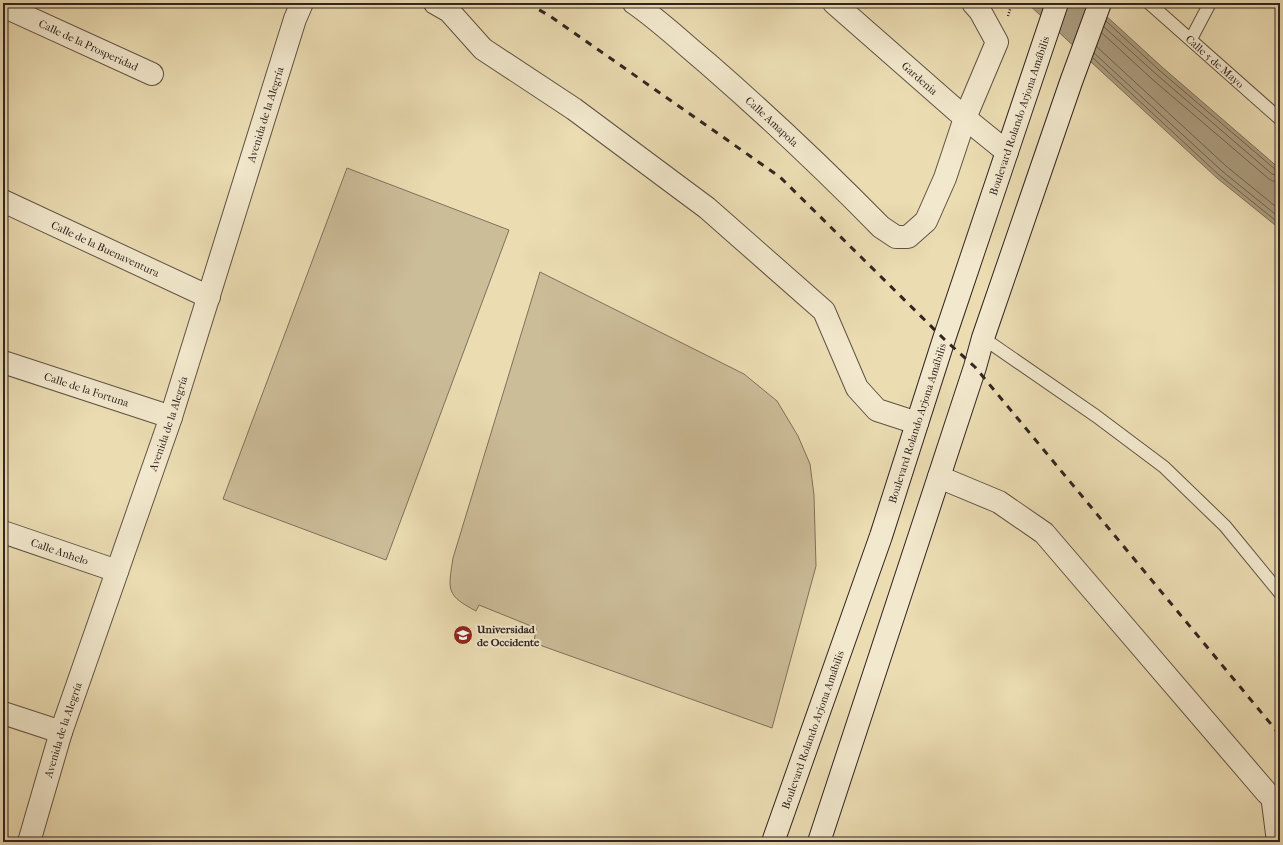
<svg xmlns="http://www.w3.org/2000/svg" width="1283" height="845" font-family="'IM FELL French Canon',serif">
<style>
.green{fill:#ccbd99;stroke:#7f715d}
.water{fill:#ac9e81;stroke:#7b6e5b}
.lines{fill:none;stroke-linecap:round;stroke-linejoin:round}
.shore{stroke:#6f6251;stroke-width:1}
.lane-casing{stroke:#605345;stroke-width:14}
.street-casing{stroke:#605345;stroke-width:24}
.secondary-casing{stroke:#322521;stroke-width:24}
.path{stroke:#322521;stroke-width:2.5;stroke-dasharray:1 2;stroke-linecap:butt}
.lane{stroke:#f2e8cd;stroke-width:12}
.street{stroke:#f2e8cd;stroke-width:22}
.secondary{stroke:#f2e8cd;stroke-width:22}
.rail{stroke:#322521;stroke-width:3;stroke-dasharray:7 7;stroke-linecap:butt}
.labels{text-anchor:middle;stroke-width:4;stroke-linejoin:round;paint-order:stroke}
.street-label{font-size:11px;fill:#322521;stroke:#f2e8cd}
.poi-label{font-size:11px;font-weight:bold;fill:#322521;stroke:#f2e8cd;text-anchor:start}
</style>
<rect width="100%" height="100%" fill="#ebdcb2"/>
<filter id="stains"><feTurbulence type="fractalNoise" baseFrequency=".005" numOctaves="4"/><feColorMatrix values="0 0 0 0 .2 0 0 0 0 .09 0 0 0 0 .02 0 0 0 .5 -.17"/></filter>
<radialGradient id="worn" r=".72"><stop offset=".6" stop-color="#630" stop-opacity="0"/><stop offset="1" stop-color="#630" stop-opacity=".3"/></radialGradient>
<!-- green -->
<g class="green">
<path d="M 347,168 L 509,230 L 386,560 L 223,499 Z"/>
<path d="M 540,272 L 744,374 L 777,401 L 798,436 L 810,464 L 814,495 L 816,566 L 772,728 L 534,643 L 536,628 L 479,605 L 476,611 C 446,595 448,591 453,558 Z"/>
</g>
<!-- water -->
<path class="water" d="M 1027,3 L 1092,3 L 1162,67 L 1280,169 L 1280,229 L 1217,178 Z"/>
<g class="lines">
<!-- shore -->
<g class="shore">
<path d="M 1106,21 L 1159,70 L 1276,170 L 1280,171"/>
<path d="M 1104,27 L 1156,74 L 1272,174 L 1280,176"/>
<path d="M 1102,33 L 1152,79 L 1269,179 L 1273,181 L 1280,182"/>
<path d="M 1097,47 L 1226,166 L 1280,210"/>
<path d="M 1094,53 L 1222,171 L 1280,218"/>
<path d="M 1093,58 L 1219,175 L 1280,224"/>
</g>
<!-- lane casing -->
<g class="lane-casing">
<g id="lane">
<path id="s1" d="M 1149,3 L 1280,119"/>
<path d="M 1191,39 L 1210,3"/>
<path d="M 983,338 L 1096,416 L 1164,467 L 1225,526 L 1280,593"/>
<path d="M 1267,795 L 1273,842"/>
</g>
</g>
<!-- street casing -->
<g class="street-casing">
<g id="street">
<path d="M 435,3 L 449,11 L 483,49 L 574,109 L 707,208 L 824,311 L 857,388 L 877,410 L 917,423"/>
<path id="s2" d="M 634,3 C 660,21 683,43 707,63 C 768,116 825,170 881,227 L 896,237 L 908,237 L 926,221 L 945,178 L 965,118 L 997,42 L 980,11 L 973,3"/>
<path id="s3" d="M 834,3 L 965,118 L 1007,152"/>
<path id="s4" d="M 3,6 L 152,74"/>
<path id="s5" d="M 3,201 L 209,297"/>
<path id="s6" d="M 3,362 L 171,417"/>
<path d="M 939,477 L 999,502 L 1044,533 L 1267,793 L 1280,805"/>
<path id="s7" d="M 3,532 L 117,571"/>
<path d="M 3,713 L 61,732"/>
<path id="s8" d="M 29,842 L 61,732 L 171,417 L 295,19 L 302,3"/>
</g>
</g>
<!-- secondary casing -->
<g class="secondary-casing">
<g id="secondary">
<path id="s9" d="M 773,842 L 881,536 L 944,339 L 1057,3"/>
<path d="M 819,842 L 975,367 L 983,338 L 1071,82 L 1100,3"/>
</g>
</g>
<!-- path -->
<path class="path" d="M 1008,16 L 1012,3"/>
<!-- lane -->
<use href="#lane" class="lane"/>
<!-- street -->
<use href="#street" class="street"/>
<!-- secondary -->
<use href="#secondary" class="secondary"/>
<!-- rail -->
<path class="rail" d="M 527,3 L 550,16 L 780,177 L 944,339 L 975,367 L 1280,735"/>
</g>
<!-- icons -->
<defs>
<g id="university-disc" transform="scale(1)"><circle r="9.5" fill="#8f2418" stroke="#f2e8cd"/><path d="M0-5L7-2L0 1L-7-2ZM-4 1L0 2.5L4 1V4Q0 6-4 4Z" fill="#fff"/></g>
</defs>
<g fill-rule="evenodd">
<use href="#university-disc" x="463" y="635"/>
</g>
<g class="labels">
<!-- street labels -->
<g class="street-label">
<text dy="4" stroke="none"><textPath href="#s4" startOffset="94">Calle de la Prosperidad</textPath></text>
<text dy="4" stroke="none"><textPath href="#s1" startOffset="88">Calle 5 de Mayo</textPath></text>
<text dy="4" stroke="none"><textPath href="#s3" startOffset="114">Gardenia</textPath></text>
<text dy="4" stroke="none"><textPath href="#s8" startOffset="765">Avenida de la Alegría</textPath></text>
<text dy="4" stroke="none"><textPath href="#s9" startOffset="767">Boulevard Rolando Arjona Amábilis</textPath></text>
<text dy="4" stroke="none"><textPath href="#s2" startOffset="182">Calle Amapola</textPath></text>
<text dy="4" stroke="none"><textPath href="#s5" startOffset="113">Calle de la Buenaventura</textPath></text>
<text dy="4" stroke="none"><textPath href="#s6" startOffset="88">Calle de la Fortuna</textPath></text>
<text dy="4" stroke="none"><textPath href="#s8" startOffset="441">Avenida de la Alegría</textPath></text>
<text dy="4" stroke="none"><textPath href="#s9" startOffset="443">Boulevard Rolando Arjona Amábilis</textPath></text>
<text dy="4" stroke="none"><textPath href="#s7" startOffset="60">Calle Anhelo</textPath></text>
<text dy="4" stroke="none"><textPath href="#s8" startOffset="117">Avenida de la Alegría</textPath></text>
<text dy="4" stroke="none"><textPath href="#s9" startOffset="119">Boulevard Rolando Arjona Amábilis</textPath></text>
</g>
<!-- poi labels -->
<g class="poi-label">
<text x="477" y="633">Universidad<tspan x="477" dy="13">de Occidente</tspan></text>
</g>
</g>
<!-- margin -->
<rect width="1283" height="845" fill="none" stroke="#ebdcb2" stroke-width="16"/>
<rect x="4" y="4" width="1275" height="837" fill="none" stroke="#322521" stroke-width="2"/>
<rect x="8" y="8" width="1267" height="829" fill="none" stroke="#322521"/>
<rect width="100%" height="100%" filter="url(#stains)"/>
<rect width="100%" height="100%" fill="url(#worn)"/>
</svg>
